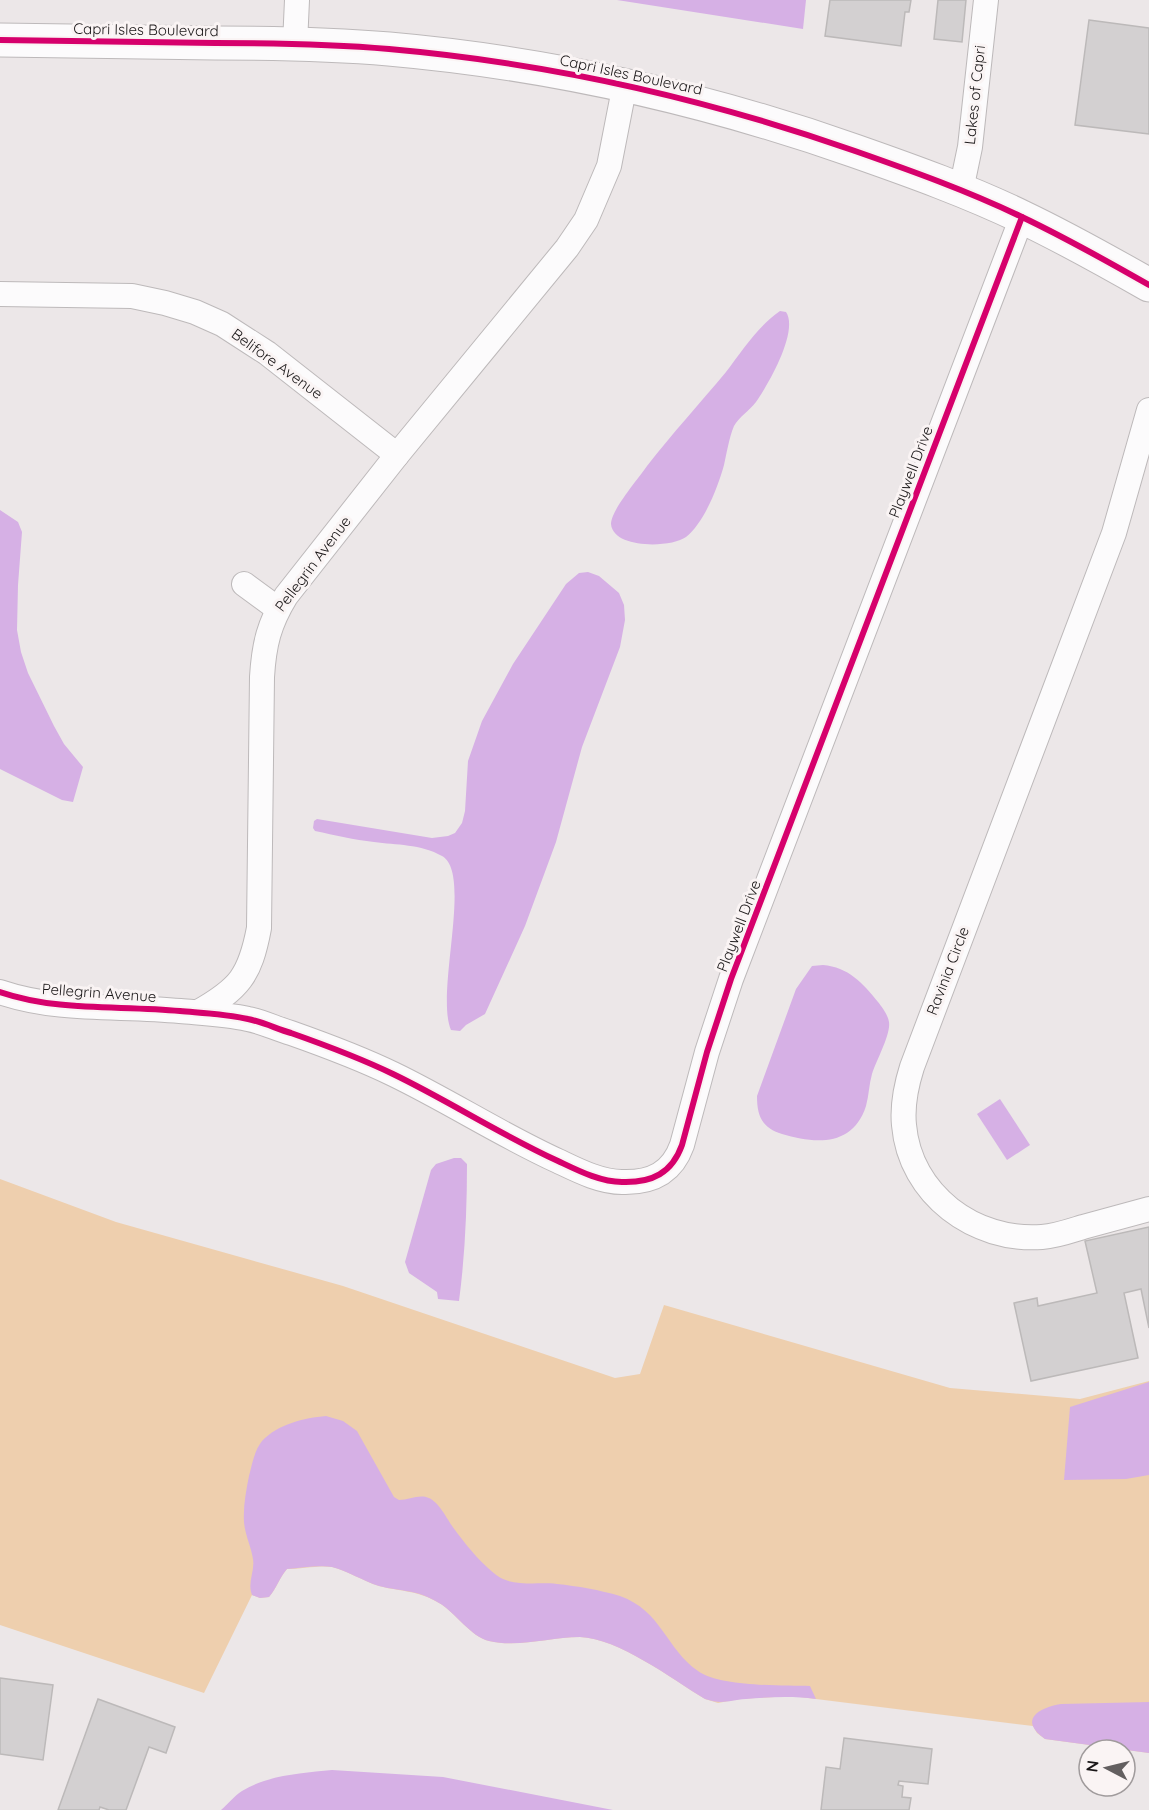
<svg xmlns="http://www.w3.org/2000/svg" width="1149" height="1810" font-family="Quicksand,sans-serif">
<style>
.green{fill:#eecfae}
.water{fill:#d6b0e5}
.building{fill:#d3d0d1;stroke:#bcb9b9;stroke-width:1.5}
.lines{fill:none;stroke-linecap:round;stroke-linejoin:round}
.street-casing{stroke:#bdb9ba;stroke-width:26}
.secondary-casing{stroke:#bdb9ba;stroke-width:35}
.street{stroke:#fcfbfc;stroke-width:24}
.secondary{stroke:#fcfbfc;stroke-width:33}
.cycleway-casing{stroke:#faf4f4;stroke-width:10}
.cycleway{stroke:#d6006c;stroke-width:6}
.labels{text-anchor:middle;stroke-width:6;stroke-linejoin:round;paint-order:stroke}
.street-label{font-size:15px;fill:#191617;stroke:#faf4f4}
</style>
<rect width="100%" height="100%" fill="#ece7e8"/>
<!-- green -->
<path class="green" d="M 0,1179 L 116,1222 L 343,1286 L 615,1378 L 640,1374 L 664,1305 L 950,1388 L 1080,1399 L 1149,1381 L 1149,1753 L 1045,1739 L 1037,1733 L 1033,1726 L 792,1696 L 739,1699 L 718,1703 L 705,1699 C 672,1679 618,1638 580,1637 C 550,1637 519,1648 489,1641 C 471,1637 455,1612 439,1603 C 417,1590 402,1592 379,1586 C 363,1581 348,1571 332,1567 C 319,1565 301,1569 287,1569 C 279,1578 277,1588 269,1597 L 260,1598 L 252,1595 L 204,1693 L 0,1625 Z"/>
<!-- water -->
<g class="water">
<path d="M 617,0 L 806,0 L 803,29 Z"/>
<path d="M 780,311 L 786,312 C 799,331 768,385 756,402 C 749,411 739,417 734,426 C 729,438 727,452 724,465 C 718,487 704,523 686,537 C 671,548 613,549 611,524 C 611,510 639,478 647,466 C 672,434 700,403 726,372 C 742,351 758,326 780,311 Z"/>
<path d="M 0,510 L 18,522 L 22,532 L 18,585 L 17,630 L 21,652 L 28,673 L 54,726 L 64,744 L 83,767 L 73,802 L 62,800 L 0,769 Z"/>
<path d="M 588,572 L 599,576 L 619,593 L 624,605 L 625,620 L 620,647 L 582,747 L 556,842 L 525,926 L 485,1014 L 466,1025 L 460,1031 L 451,1030 C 435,993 473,873 442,856 C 421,844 396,845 374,842 C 354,840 335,835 315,831 L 313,828 L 314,821 L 317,819 L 432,838 L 448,836 L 455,833 L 462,823 L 465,811 L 468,761 L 482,721 L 513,664 L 566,584 L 579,573 Z"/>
<path d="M 823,965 C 848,967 863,983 878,1002 C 882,1007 888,1015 889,1022 C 891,1034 876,1061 872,1074 C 869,1084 869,1095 866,1106 C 853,1147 815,1144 782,1134 C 762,1128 757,1116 757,1096 L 796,989 L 812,966 Z"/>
<path d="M 1000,1099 L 1030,1145 L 1007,1160 L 977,1114 Z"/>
<path d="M 454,1158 L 461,1158 L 467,1164 C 467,1209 465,1256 459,1301 L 438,1299 L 437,1292 L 409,1273 L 405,1262 L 431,1170 L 436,1164 Z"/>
<path d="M 1149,1382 L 1149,1475 L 1126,1479 L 1064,1480 L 1070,1407 Z"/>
<path d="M 326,1416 L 343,1421 L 357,1431 L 394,1497 L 399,1500 C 408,1500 417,1495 426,1497 C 439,1500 447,1520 455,1530 C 465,1544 488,1572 503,1579 C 518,1586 540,1582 557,1584 C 577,1586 600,1590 620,1596 C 662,1611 666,1649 698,1671 C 720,1687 781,1685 810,1686 L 816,1699 C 793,1696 770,1697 746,1699 C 729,1700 723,1705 705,1699 C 672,1679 618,1638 580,1637 C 550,1637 519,1648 489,1641 C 471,1637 455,1612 439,1603 C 416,1589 403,1592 379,1586 C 363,1581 348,1571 332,1567 C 319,1565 301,1568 287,1569 C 279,1578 277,1588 269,1597 L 260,1598 L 252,1595 C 247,1582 255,1572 253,1559 C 251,1546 245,1535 244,1522 C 243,1507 246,1491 249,1476 C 252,1465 254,1451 262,1441 C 278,1424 304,1418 326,1416 Z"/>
<path d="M 1149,1702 L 1149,1753 L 1045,1739 C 1018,1720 1038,1708 1061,1704 Z"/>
<path d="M 332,1770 L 443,1777 L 613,1810 L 221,1810 C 228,1804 234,1796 242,1791 C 268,1775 302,1773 332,1770 Z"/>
</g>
<!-- building -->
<g class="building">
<path d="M 830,0 L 911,0 L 909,12 L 905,12 L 901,46 L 825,36 Z"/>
<path d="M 938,0 L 966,0 L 962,42 L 934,39 Z"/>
<path d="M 1089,20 L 1149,28 L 1149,134 L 1075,125 Z"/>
<path d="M 1149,1227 L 1149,1328 L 1141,1289 L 1124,1293 L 1138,1358 L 1031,1381 L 1014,1303 L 1037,1298 L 1038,1306 L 1097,1293 L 1085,1241 Z"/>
<path d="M 0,1678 L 53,1685 L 43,1760 L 0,1754 Z"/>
<path d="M 98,1699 L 175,1727 L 166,1753 L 149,1747 L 126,1810 L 109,1810 L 100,1807 L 99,1810 L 58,1810 Z"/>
<path d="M 844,1738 L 932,1749 L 928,1784 L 899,1781 L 898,1785 L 903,1786 L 902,1797 L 911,1798 L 909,1810 L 821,1810 L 826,1767 L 840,1769 Z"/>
</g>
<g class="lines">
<!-- street casing -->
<g class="street-casing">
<g id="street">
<path d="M 295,44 L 297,0"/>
<path d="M 961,190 L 970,147 L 986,0"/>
<path d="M 0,294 L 132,296 L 165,303 L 195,312 L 222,324 L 267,353 L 397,455"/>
<path d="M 1149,410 L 1114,533 L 912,1067 C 906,1086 902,1105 904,1125 C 910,1195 975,1242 1042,1237 C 1056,1236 1070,1231 1083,1227 C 1105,1221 1127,1215 1149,1209"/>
<path d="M 244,584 L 278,609"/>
<path d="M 0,992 C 59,1012 119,1005 180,1011 C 202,1013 226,1014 248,1019 C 263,1022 277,1029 291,1033 C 325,1045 360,1058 393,1074 C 449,1101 501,1135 558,1161 C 577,1170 600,1182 622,1182 C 652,1183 672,1173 682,1145 L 707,1052 L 731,979 L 1022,217"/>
<path d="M 198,1012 C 239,989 250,976 259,928 L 262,677 C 264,644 269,624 286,596 L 397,455 L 567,248 L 586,220 L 609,166 L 625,84"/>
</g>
</g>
<!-- secondary casing -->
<g class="secondary-casing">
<path id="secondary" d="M 0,40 C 72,41 144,42 215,43 C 273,43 331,44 389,49 C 548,63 704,98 855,151 C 912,171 968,191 1022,217 C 1066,238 1107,261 1149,285"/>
</g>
<!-- street -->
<use href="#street" class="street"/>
<!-- secondary -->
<use href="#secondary" class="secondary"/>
<!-- cycleway casing -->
<g class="cycleway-casing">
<g id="cycleway">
<path d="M 0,40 C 72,41 144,42 215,43 C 273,43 331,44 389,49 C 548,63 704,98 855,151 C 912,171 968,191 1022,217 C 1066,238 1107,261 1149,285"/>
<path d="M 0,992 C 59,1012 119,1005 180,1011 C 202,1013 226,1014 248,1019 C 263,1022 277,1029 291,1033 C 325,1045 360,1058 393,1074 C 449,1101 501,1135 558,1161 C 577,1170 600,1182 622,1182 C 652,1183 672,1173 682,1145 L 707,1052 L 731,979 L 1022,217"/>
</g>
</g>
<!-- cycleway -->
<use href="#cycleway" class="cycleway"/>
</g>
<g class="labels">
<!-- street labels -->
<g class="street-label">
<text transform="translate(146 30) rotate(1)" y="5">Capri Isles Boulevard</text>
<text transform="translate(631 75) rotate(12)" y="5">Capri Isles Boulevard</text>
<text transform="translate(975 95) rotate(-84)" y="5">Lakes of Capri</text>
<text transform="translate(277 364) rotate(36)" y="5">Belifore Avenue</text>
<text transform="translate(911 472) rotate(-69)" y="5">Playwell Drive</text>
<text transform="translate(313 564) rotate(-53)" y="5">Pellegrin Avenue</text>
<text transform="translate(739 926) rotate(-69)" y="5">Playwell Drive</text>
<text transform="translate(948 971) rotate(-69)" y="5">Ravinia Circle</text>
<text transform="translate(99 993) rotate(4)" y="5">Pellegrin Avenue</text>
</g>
</g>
<!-- north arrow -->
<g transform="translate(1107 1768) rotate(277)"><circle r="28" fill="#faf4f4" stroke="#a09b9c" stroke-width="1.5"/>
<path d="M0-4.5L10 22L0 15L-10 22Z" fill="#635f60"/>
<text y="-9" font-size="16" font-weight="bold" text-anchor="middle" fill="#191617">N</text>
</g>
</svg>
